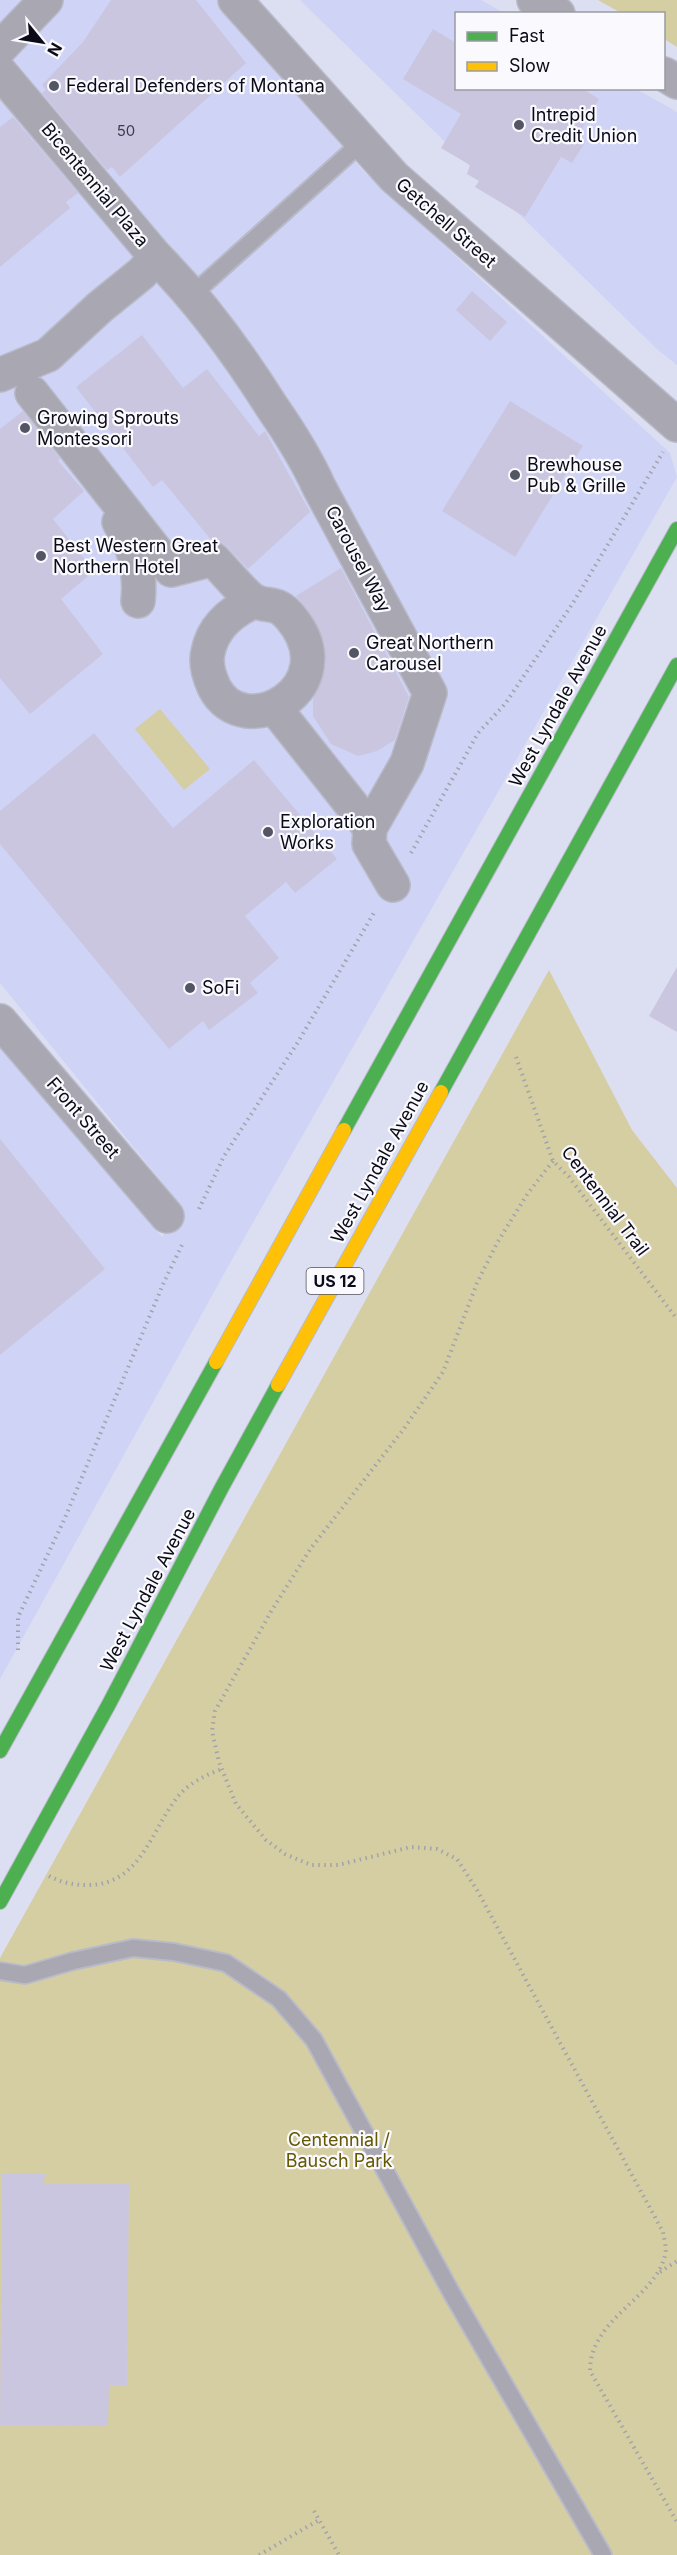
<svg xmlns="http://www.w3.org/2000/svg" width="677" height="2555" font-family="Inter,sans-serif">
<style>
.built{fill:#cfd3f5}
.green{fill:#d5cea3}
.building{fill:#cbc6e0}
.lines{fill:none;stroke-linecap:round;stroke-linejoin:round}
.lane-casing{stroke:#b8bac9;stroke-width:20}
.street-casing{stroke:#b8bac9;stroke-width:36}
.fast-casing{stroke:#b8bac9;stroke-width:16}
.slow-casing{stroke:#b8bac9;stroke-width:16}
.path{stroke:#a2a2ab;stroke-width:4;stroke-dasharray:1.5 4.5;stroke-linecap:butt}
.lane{stroke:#a9a7b1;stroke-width:16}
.street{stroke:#a9a7b1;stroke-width:33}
.fast{stroke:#4caf50;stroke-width:14}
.slow{stroke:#ffc107;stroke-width:14}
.poi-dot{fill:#545564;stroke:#fafafe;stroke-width:2}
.labels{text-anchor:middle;stroke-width:4.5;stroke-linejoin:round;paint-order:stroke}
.number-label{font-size:15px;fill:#3c3c4b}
.shield{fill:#fafafe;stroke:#52535c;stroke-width:1.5}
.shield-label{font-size:16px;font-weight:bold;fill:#0a0b17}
.poi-label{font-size:18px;fill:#0a0b17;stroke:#fafafe;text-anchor:start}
.street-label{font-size:18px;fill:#0a0b17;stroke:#fafafe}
.park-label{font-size:18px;fill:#645803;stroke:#fafafe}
</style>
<rect width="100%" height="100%" fill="#dcdef2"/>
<!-- built -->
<g class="built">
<path d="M 0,0 L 217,0 L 364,172 L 670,453 L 677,477 L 230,1263 L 0,1679 L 0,1038 L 162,1237 L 184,1209 L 0,983 Z"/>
<path d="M 300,0 L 481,0 L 504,13 L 456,14 L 456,88 L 636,89 L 677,112 L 677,365 L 658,350 Z"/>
</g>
<!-- green -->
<g class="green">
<path d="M 598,0 L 677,0 L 677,47 L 664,39 L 664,14 L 621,13 Z"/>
<path d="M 160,709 L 210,769 L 184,790 L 135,729 Z"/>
<path d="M 549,970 L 632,1130 L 677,1188 L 677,2555 L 0,2555 L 0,1958 Z"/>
</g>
<!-- building -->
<g class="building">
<path d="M 111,0 L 196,0 L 246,63 L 120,177 L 112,167 L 107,170 L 42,93 L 46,90 L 42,85 L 83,42 Z"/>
<path d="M 433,29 L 456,43 L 456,88 L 581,88 L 599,99 L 578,136 L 586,141 L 572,163 L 561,157 L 525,217 L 475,187 L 479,181 L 467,174 L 470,165 L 441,148 L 461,114 L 403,79 Z"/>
<path d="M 13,117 L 78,193 L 66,202 L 70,208 L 0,267 L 0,127 Z"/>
<path d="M 472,291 L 507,322 L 490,341 L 456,310 Z"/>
<path d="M 142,335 L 183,388 L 207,369 L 259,436 L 265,431 L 310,512 L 248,569 L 226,546 L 219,541 L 212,541 L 162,480 L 153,487 L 76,387 Z"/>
<path d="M 510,401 L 583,446 L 515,557 L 442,511 Z"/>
<path d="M 23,411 L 60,459 L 58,461 L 84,491 L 53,519 L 94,571 L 61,599 L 103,654 L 30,714 L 0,678 L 0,429 Z"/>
<path d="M 341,568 L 409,697 L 395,740 L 377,751 L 358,756 L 331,744 L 313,716 L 313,699 L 326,665 L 324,642 L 307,609 L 296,596 Z"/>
<path d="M 94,733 L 173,828 L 254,760 L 337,859 L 295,893 L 286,882 L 245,916 L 279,958 L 250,983 L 258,993 L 209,1030 L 203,1021 L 169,1049 L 0,844 L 0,811 Z"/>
<path d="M 677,967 L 677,1032 L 649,1016 Z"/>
<path d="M 0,1139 L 105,1269 L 0,1355 Z"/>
<path d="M 2,2173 L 45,2173 L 44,2183 L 129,2184 L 127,2386 L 109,2385 L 108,2426 L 0,2425 Z"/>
</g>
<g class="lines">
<!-- lane casing -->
<g class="lane-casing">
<g id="lane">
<path d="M 192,295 L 362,142"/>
<path d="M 0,1971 L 25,1975 L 73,1961 L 133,1948 L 174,1952 L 226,1963 L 279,1999 L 314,2040 L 451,2292 L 603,2555"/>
</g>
</g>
<!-- street casing -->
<g class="street-casing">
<g id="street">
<path d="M 235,0 L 394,177 L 677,425"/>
<path d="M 534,0 L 558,14"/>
<path d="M 0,48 L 46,0"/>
<path d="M 0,72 L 156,257 L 142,273 L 100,307 L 48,355 L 0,375"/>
<path d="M 664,74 L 677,82"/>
<path d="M 156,257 C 201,302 238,353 272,407 C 290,433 306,458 319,487 L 430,693 L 407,763 L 370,828 L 369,844 L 393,885"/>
<path d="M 32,393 L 171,570 L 213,559 C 222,568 246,597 255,601 C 268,608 277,600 291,618 C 348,687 243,746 214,687 C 209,676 205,664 208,652 C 213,626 232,611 255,601"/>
<path d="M 119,522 C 135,548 141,571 138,601"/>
<path d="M 274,707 L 370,828"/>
<path d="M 0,1021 L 167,1216"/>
</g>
</g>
<!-- fast casing -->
<g class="fast-casing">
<g id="fast">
<path d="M 441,1092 L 677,665"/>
<path d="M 344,1130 L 677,529"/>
<path d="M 0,1751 L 216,1362"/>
<path d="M 0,1902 L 109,1704 L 221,1489 L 278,1385"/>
</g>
</g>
<!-- slow casing -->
<g class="slow-casing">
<g id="slow">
<path d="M 216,1362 L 344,1130"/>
<path d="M 278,1385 L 441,1092"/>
</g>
</g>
<!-- path -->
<g class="path">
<path d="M 411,853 L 478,733 L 505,704 L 573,603 L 663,452"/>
<path d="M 516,1057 L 553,1161 L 569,1177 L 677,1319"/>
<path d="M 553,1161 L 528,1193 L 497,1243 L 477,1283 L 443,1372 L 403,1430 L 311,1548 L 272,1610 L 215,1711 L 212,1731 L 219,1762 L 236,1804 L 266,1840 L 285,1854 L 311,1865 L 338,1865 L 411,1847 L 437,1849 L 457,1859 L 477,1890 L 663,2232 C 664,2239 667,2248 665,2255 C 655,2299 590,2318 590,2371 L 677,2522"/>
<path d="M 199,1209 L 224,1156 L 298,1042 L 375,911"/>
<path d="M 18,1650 L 18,1617 L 64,1520 L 164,1282 L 182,1245"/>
<path d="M 49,1876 C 62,1883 74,1885 89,1885 C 140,1884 150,1833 176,1799 C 187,1784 205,1775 222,1769"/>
<path d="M 660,2272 L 677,2261"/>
<path d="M 314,2511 L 339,2555"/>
<path d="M 259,2555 L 319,2520"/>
</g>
<!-- lane -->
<use href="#lane" class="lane"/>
<!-- street -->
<use href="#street" class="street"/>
<!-- fast -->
<use href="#fast" class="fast"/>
<!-- slow -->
<use href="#slow" class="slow"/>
</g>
<!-- markers -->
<g class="poi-dot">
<circle cx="54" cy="86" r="6"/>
<circle cx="519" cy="125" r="6"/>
<circle cx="25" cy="428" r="6"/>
<circle cx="515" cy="475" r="6"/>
<circle cx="41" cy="556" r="6"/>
<circle cx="354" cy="653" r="6"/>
<circle cx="268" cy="832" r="6"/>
<circle cx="190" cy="988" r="6"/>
</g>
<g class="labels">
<!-- number labels -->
<g class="number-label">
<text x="126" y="136">50</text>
</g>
<!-- shield labels -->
<rect class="shield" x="306.5" y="1268" width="57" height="26" rx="4.5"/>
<g class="shield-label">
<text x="335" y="1287">US 12</text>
</g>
<!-- poi labels -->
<g class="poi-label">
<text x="66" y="92">Federal Defenders of Montana</text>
<text x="531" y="121">Intrepid<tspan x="531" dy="21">Credit Union</tspan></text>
<text x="37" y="424">Growing Sprouts<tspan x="37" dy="21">Montessori</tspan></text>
<text x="527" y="471">Brewhouse<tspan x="527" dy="21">Pub &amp; Grille</tspan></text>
<text x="53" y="552">Best Western Great<tspan x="53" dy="21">Northern Hotel</tspan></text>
<text x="366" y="649">Great Northern<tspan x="366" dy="21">Carousel</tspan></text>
<text x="280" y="828">Exploration<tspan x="280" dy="21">Works</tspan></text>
<text x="202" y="994">SoFi</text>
</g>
<!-- street labels -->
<g class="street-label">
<text transform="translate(95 185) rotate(50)" y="6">Bicentennial Plaza</text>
<text transform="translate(446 223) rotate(41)" y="6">Getchell Street</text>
<text transform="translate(358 559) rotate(62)" y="6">Carousel Way</text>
<text transform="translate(558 706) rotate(-61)" y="6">West Lyndale Avenue</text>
<text transform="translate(83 1118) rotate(49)" y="6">Front Street</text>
<text transform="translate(380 1162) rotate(-61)" y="6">West Lyndale Avenue</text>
<text transform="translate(605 1201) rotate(53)" y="6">Centennial Trail</text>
<text transform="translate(148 1590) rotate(-62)" y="6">West Lyndale Avenue</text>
</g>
<!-- park labels -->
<g class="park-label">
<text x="339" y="2146">Centennial /<tspan x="339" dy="21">Bausch Park</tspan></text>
</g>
</g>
<!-- legend -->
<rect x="455" y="12" width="210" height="78" fill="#fafafe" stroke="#9a9aa2" stroke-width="1.5"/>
<rect x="467" y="32" width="30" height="9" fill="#4caf50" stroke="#9a9aa2" stroke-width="1.5"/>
<text x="509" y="42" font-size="18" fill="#0a0b17">Fast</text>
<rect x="467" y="62" width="30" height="9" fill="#ffc107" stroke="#9a9aa2" stroke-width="1.5"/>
<text x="509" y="72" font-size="18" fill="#0a0b17">Slow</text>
<!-- north arrow -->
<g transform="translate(42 42) rotate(120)" stroke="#fafafe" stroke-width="4.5" paint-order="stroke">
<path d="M0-4.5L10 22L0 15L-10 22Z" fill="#0a0b17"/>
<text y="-9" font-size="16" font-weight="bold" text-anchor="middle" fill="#0a0b17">N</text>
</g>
</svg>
